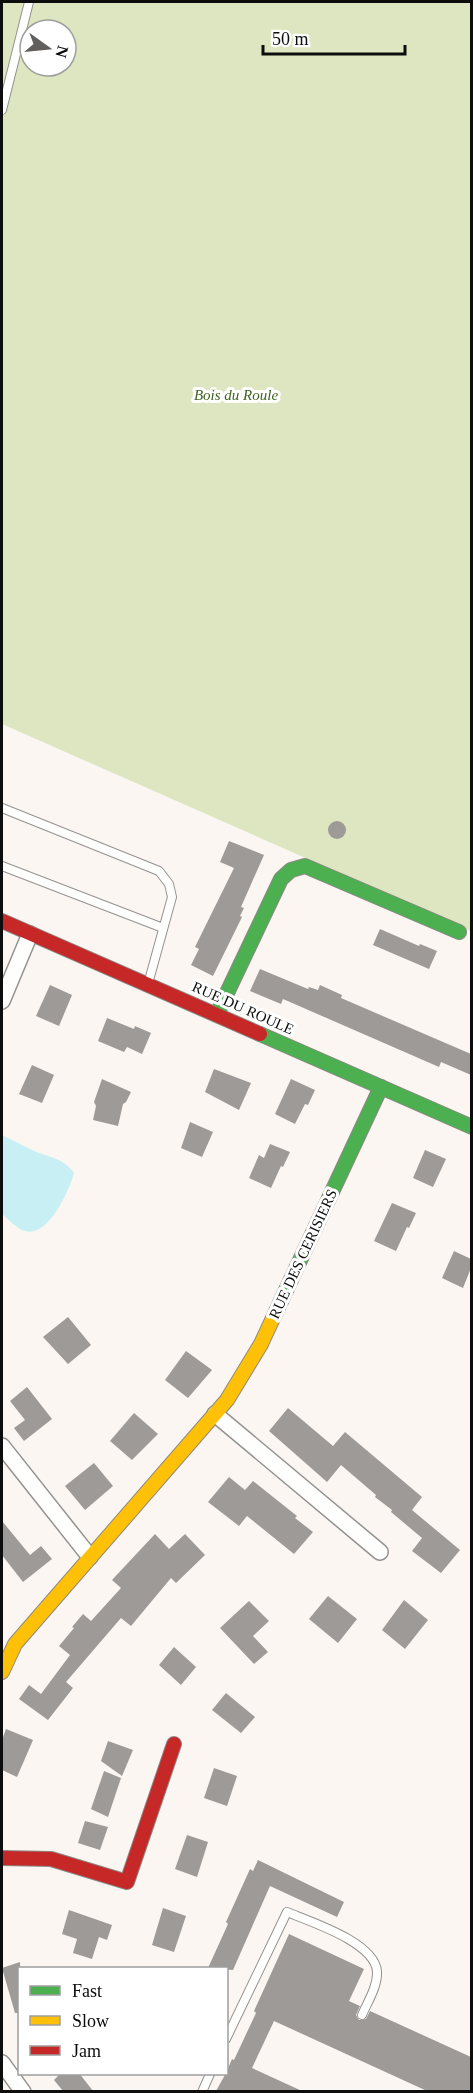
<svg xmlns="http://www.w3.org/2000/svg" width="473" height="2093" font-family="Georgia,serif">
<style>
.forest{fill:#dde6c0;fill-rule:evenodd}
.water{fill:#c8f0f4}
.building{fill:#9e9a97}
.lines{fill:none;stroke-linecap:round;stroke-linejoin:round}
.lane-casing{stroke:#949290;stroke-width:10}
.street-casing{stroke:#949290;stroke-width:18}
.fast-casing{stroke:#8b8986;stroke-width:16}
.slow-casing{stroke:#8b8986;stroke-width:16}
.jam-casing{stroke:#8b8986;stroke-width:16}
.lane{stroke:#fefefd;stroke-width:8}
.street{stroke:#fefefd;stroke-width:15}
.fast{stroke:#4caf50;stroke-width:14}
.slow{stroke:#ffc107;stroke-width:14}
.jam{stroke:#c62828;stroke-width:14}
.labels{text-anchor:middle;stroke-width:6;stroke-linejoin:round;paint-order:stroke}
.park-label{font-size:15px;font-style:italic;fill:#3e631e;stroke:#fff}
.street-label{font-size:15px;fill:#0d0d0d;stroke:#fff}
</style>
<rect width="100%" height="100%" fill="#fbf6f1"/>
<!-- forest -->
<path class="forest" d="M 2,2 L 471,2 L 471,931 L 2,724 ZM 30,30 L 66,30 L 66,66 L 30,66 Z"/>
<!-- water -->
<path class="water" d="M 2,1135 C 12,1140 22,1145 32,1150 C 48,1157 64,1158 74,1173 C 69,1191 48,1238 25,1231 C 17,1229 8,1219 2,1214 Z"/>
<!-- building -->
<g class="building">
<circle cx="337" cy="830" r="9"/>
<path d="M 229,841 L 264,855 L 241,907 L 244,908 L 240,916 L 242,917 L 213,976 L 191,965 L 199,949 L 195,947 L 234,868 L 220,862 Z"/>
<path d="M 380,929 L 419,946 L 420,944 L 437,951 L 429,969 L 373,945 Z"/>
<path d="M 260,969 L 308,989 L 309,987 L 318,990 L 320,985 L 342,995 L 341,998 L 471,1054 L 471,1075 L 441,1062 L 439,1067 L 283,999 L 281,1004 L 250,991 Z"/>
<path d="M 50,985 L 72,995 L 59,1026 L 36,1016 Z"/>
<path d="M 107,1018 L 134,1029 L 135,1026 L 151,1033 L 142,1054 L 127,1047 L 124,1052 L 98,1041 Z"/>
<path d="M 32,1065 L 54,1075 L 42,1103 L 19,1094 Z"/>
<path d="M 214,1069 L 251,1083 L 239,1110 L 205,1092 Z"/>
<path d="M 102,1079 L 131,1092 L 126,1102 L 123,1104 L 118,1126 L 93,1120 L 96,1106 L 94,1102 Z"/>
<path d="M 291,1079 L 315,1090 L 308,1105 L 305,1104 L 295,1124 L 275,1114 Z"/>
<path d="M 190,1122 L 213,1132 L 202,1157 L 181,1148 Z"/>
<path d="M 270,1144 L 290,1152 L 283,1167 L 281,1166 L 271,1188 L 249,1178 L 259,1155 L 264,1158 Z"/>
<path d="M 425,1150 L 446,1159 L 433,1187 L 413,1178 Z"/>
<path d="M 392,1203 L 416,1213 L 409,1228 L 407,1227 L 396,1251 L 374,1241 Z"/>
<path d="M 454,1251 L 471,1259 L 471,1268 L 463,1288 L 442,1278 Z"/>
<path d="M 68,1317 L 91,1345 L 68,1364 L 43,1337 Z"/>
<path d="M 186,1351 L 212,1370 L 188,1398 L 165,1380 Z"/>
<path d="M 27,1387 L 52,1419 L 24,1441 L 14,1428 L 25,1420 L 10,1401 Z"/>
<path d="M 288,1408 L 333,1446 L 345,1432 L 422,1497 L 412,1510 L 460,1550 L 441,1573 L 412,1551 L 422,1538 L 391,1512 L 392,1510 L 375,1497 L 376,1495 L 341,1465 L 327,1482 L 269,1431 Z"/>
<path d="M 134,1413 L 158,1434 L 132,1460 L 110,1441 Z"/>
<path d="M 94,1463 L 113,1486 L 85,1510 L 65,1486 Z"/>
<path d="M 229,1477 L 245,1490 L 253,1481 L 297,1516 L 295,1518 L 313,1532 L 294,1554 L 247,1516 L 239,1526 L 208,1502 Z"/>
<path d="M 2,1521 L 30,1555 L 41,1546 L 52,1559 L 23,1582 L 2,1555 Z"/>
<path d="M 155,1534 L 169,1549 L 185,1534 L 205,1555 L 176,1583 L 171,1578 L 131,1626 L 121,1618 L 66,1682 L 73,1688 L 48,1720 L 19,1699 L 29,1685 L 41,1694 L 70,1655 L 59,1646 L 74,1628 L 72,1627 L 83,1614 L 91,1621 L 121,1588 L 112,1580 Z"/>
<path d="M 328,1596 L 357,1619 L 338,1643 L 309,1619 Z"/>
<path d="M 404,1600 L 428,1620 L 405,1649 L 382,1630 Z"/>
<path d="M 249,1601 L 269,1621 L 253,1636 L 268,1652 L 254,1664 L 220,1628 Z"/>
<path d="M 174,1647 L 196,1667 L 181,1685 L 159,1665 Z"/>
<path d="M 226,1693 L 255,1717 L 241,1733 L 212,1710 Z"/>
<path d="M 6,1729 L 33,1740 L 17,1777 L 2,1770 L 2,1740 Z"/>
<path d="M 108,1741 L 133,1750 L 122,1776 L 101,1761 Z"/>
<path d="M 214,1768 L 237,1776 L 227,1806 L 204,1798 Z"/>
<path d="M 104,1771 L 121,1778 L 108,1817 L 91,1809 Z"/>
<path d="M 85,1821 L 108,1827 L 100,1850 L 78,1843 Z"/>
<path d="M 187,1835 L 208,1842 L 197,1877 L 175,1869 Z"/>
<path d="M 258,1860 L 344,1902 L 337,1917 L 270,1886 L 233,1970 L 208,1968 L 228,1924 L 226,1922 L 250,1869 L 253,1871 Z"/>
<path d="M 163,1908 L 186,1916 L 174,1952 L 152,1945 Z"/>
<path d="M 69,1910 L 112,1925 L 107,1940 L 99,1937 L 92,1959 L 73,1953 L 77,1939 L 62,1934 Z"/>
<path d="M 289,1934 L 364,1969 L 349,2001 L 360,2006 L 356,2015 L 359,2020 L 366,2019 L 370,2011 L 471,2057 L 471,2091 L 427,2091 L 274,2021 L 252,2068 L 302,2091 L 216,2091 L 226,2073 L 232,2059 L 234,2060 L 256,2013 L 254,2011 Z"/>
<path d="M 20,1962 L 20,2013 L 15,2013 L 2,1968 Z"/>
<path d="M 61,2073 L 79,2073 L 93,2091 L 63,2091 L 54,2080 Z"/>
</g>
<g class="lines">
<!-- lane casing -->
<g class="lane-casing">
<g id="lane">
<path d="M 2,110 L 29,2"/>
<path d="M 2,808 L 159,871 L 169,884 L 172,897 L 148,984"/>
<path d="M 2,866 L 163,928"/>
<path d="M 226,2039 L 287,1912 C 311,1922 374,1942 377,1971 C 378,1986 368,2001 362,2015"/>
<path d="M 202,2092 L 210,2074"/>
</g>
</g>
<!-- street casing -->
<g class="street-casing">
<g id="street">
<path d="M 2,1001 L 30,934"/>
<path d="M 215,1414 L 380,1552"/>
<path d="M 2,1446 L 90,1557"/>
<path d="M 2,2063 L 23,2092"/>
</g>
</g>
<!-- fast casing -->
<g class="fast-casing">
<g id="fast">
<path d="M 217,1014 L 281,879 L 291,870 L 305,866 L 459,932"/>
<path d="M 260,1034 L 472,1127"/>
<path d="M 281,1301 L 381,1087"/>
</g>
</g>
<!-- slow casing -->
<g class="slow-casing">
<path id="slow" d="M 2,1672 L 15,1644 L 227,1400 L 261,1344 L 281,1301"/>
</g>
<!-- jam casing -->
<g class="jam-casing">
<g id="jam">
<path d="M 2,921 L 260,1034"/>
<path d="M 2,1858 L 51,1859 L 127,1882 L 174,1744"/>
</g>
</g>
<!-- lane -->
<use href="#lane" class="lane"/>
<!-- street -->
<use href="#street" class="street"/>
<!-- fast -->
<use href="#fast" class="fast"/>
<!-- slow -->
<use href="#slow" class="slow"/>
<!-- jam -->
<use href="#jam" class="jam"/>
</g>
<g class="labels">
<!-- park labels -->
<g class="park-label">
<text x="236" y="400">Bois du Roule</text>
</g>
<!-- street labels -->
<g class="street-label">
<text transform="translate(243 1008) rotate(24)" y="5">RUE DU ROULE</text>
<text transform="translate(303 1254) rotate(-65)" y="5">RUE DES CERISIERS</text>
</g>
</g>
<!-- border -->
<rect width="473" height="2093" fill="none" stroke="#0d0d0d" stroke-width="6"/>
<!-- legend -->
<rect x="18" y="1967" width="210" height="108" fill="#ffffff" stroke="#9e9e9e" stroke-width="1.5"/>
<rect x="30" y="1986" width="30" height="9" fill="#4caf50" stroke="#9e9e9e" stroke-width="1.5"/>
<text x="72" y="1997" font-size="18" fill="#0d0d0d">Fast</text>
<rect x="30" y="2016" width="30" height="9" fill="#ffc107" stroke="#9e9e9e" stroke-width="1.5"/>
<text x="72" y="2027" font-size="18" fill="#0d0d0d">Slow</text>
<rect x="30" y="2046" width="30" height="9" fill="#c62828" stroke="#9e9e9e" stroke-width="1.5"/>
<text x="72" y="2057" font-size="18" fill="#0d0d0d">Jam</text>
<!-- north arrow -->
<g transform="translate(48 48) rotate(105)"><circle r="28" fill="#ffffff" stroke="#9e9e9e" stroke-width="1.5"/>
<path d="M0-4.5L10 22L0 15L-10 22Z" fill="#605f5d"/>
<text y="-9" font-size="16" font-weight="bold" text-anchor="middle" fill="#0d0d0d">N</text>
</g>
<!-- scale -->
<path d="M263 45v9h142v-9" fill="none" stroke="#0d0d0d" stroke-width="3"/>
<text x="272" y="45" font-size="18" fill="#0d0d0d" stroke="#ffffff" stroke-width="4.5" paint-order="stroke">50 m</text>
</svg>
